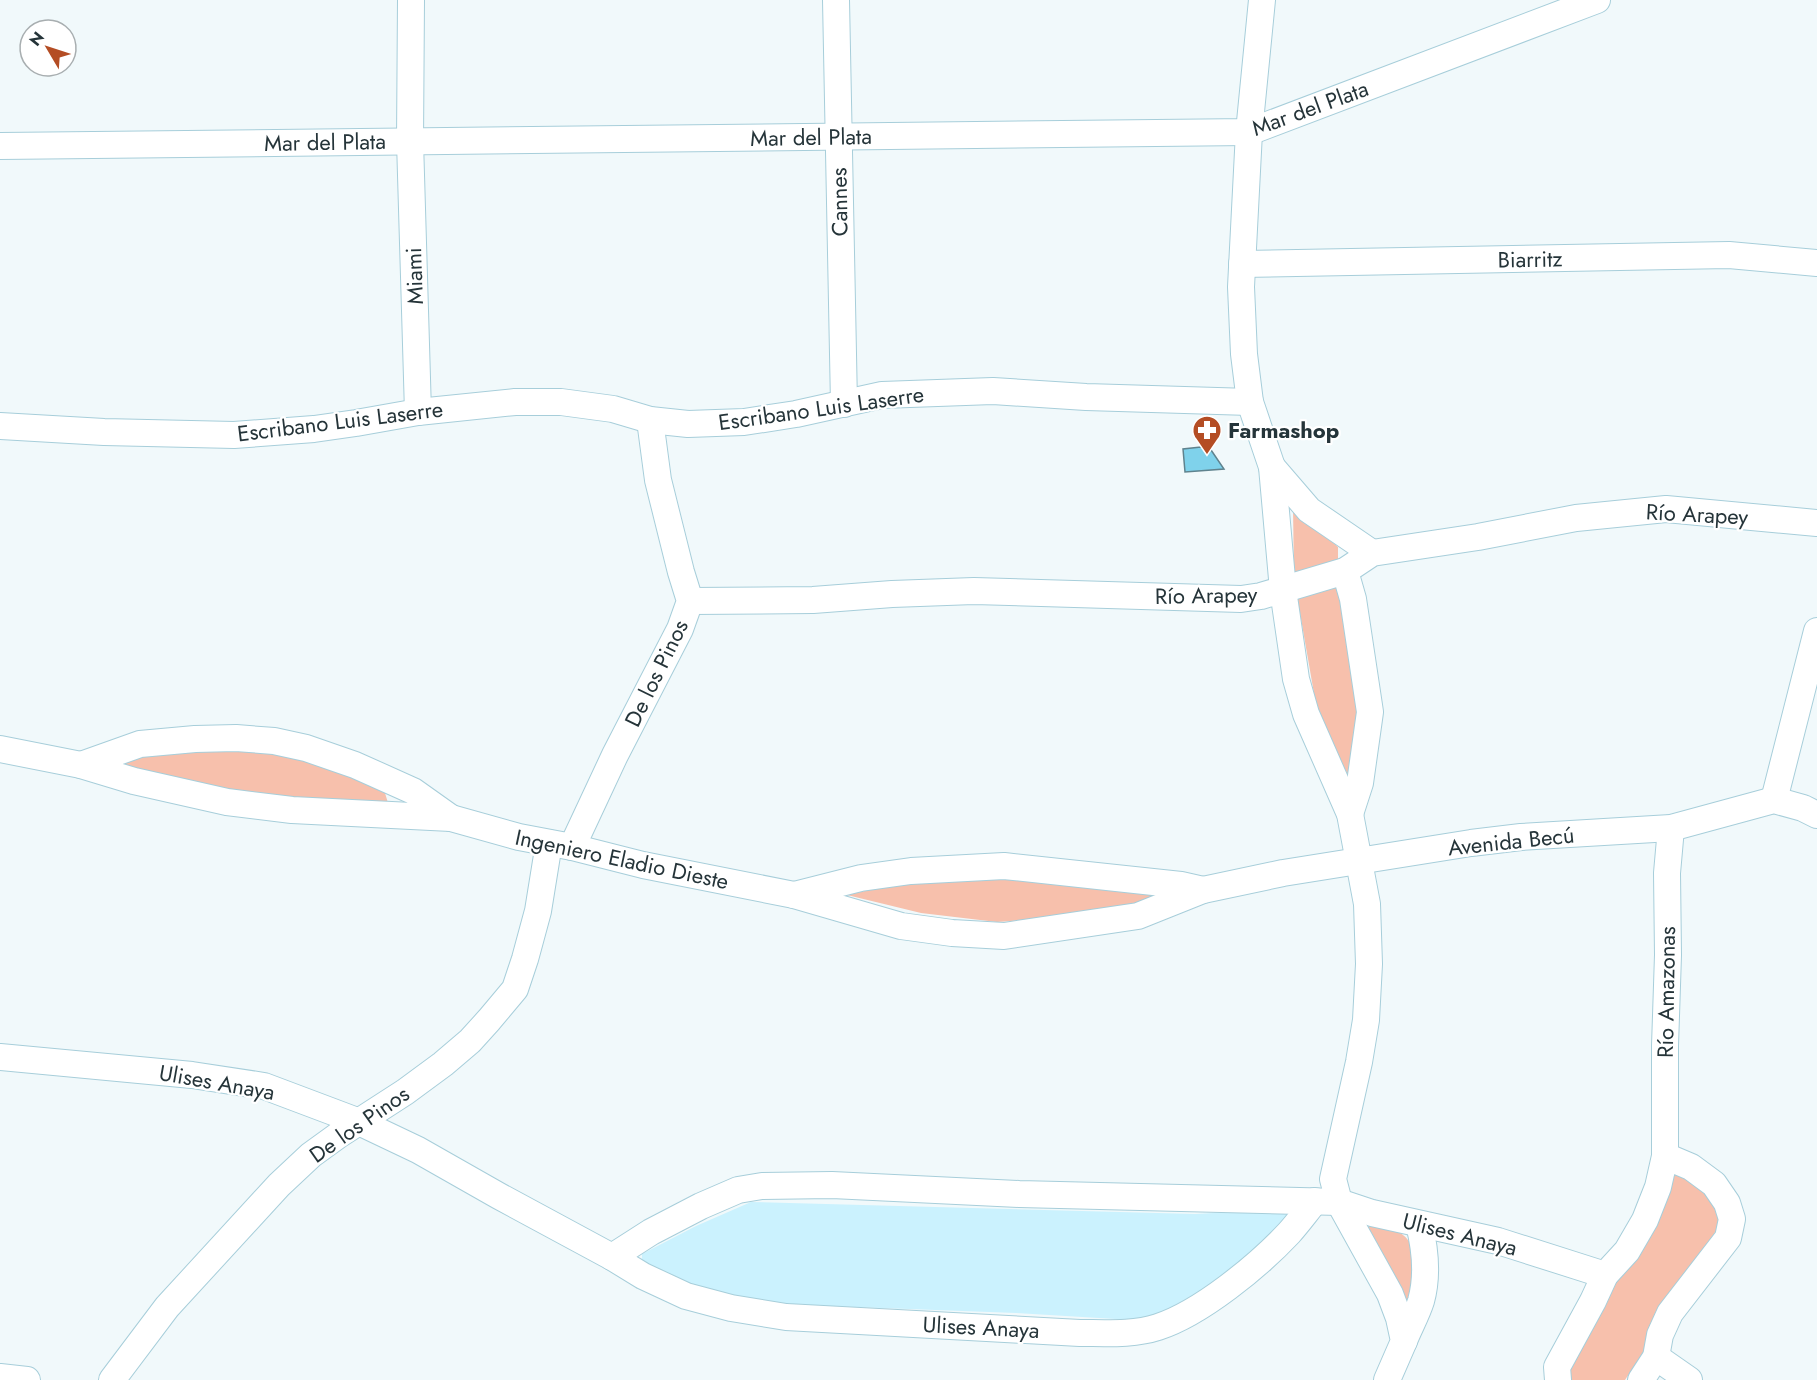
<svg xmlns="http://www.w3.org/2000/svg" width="1817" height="1380" font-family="Jost,sans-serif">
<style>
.built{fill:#cbf2fe}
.green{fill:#f7c0ac}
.building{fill:#7fd2eb;stroke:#5f838e;stroke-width:1.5}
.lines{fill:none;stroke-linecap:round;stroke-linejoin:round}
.minor-casing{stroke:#a7ceda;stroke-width:28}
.minor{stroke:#fff;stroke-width:26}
.labels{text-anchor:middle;stroke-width:4.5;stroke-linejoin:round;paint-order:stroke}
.street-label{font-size:22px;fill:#253439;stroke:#fff}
.poi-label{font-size:22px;font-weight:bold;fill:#253439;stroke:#fff;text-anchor:start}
</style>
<rect width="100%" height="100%" fill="#f1f9fb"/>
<!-- built -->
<path class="built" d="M 751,1202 L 1195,1214 L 1284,1209 L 1292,1217 L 1220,1280 L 1158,1315 L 1132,1320 L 1016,1313 L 801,1305 L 748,1299 L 701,1288 L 666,1274 L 642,1260 L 642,1254 L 696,1226 Z"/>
<!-- green -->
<g class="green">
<path d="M 1293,507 L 1338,547 L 1338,562 L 1294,576 Z"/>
<path d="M 1331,582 L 1344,591 L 1357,686 L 1356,738 L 1349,776 L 1328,742 L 1315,699 L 1297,596 Z"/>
<path d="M 259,748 L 322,761 L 385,793 L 388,803 L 281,799 L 192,785 L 124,769 L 127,759 L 184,749 Z"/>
<path d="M 987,875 L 1168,893 L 1123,910 L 1056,918 L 997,922 L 921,913 L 847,895 L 909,881 Z"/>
<path d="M 1679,1170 C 1704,1188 1716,1193 1719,1226 L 1650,1335 L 1644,1351 L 1625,1380 L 1571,1380 L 1569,1376 L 1569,1363 L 1673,1172 Z"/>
<path d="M 1368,1225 C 1377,1227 1389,1227 1397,1231 C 1424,1245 1413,1278 1410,1302 L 1405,1299 L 1371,1234 Z"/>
</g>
<!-- building -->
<path class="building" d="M 1201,447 L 1211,450 L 1224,469 L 1185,472 L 1183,449 Z"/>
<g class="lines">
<!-- minor casing -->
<g class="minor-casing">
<g id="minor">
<path d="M 411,0 L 410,141 L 418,412"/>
<path d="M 836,0 L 844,404"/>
<path d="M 1262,0 L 1249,132 L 1241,287 L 1244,354 L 1250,402 L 1272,467 L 1283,590 L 1296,679 L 1306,714 L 1350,814 L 1367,904 L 1369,964 L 1366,1020 L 1359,1062 L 1333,1179 L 1339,1202 L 1390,1294 L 1399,1318 L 1404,1341 L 1387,1380"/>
<path d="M 0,146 L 1249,132 L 1597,0"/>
<path d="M 1242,264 L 1729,255 L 1817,263"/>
<path d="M 0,426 L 104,432 L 234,435 L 314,429 L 356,423 L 418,412 L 515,402 L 561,402 L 613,409 L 650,420 L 688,424 L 744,422 L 796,414 L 882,395 L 993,391 L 1086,397 L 1250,402"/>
<path d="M 1272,467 L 1309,510 L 1372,553"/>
<path d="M 1345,571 L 1353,599 L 1370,712 L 1360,783 L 1350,814"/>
<path d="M 690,601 L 813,600 L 892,594 L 974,591 L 1241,599 L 1261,596 L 1345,571 L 1372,553 L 1478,537 L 1576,518 L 1666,509 L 1817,523"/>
<path d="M 0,749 L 81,765 L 134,781 L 227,802 L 292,810 L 451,818 L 519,837 L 572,847 L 643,865 L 794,895 L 901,926 L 952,933 L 1004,936 L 1138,916 L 1203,890 L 1283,873 L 1471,843 L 1521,837 L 1671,828 L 1774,800 L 1803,808 L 1817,815"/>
<path d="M 81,765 L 140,744 L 195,739 L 236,738 L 274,741 L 306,748 L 355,765 L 413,791 L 451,818"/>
<path d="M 1774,800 L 1817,631"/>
<path d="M 572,847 L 615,755 L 680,629 L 690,601 L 681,572 L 658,480 L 650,420"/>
<path d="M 794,895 L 861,878 L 911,871 L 1004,866 L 1181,885 L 1203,890"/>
<path d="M 0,1057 L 192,1075 L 264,1086 L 357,1121 L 418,1150 L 499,1196 L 612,1257 L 643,1276 L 686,1296 L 731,1308 L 786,1317 L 1080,1333 C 1105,1333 1134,1335 1158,1327 C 1201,1313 1258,1266 1289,1233 C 1298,1223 1306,1212 1315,1201"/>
<path d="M 1665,1156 L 1665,1046 L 1668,955 L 1667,873 L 1671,828"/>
<path d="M 612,1257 L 651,1232 L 701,1206 L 738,1190 L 762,1186 L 832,1185 L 1019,1194 L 1339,1202 L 1372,1213 L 1498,1241 L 1605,1275"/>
<path d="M 1404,1341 C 1409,1328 1417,1314 1421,1301 C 1428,1276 1425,1248 1419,1224"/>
<path d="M 1656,1357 L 1689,1380"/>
<path d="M 0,1377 L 27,1380"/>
<path d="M 112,1380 L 167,1307 L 279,1185 L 311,1155 L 340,1134 L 405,1092 L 443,1064 L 470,1041 L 489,1020 L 515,989 L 525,959 L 538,911 L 549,843"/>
<path d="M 1558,1380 L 1557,1367 L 1593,1301 L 1605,1275 L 1627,1251 L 1645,1220 L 1658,1187 L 1665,1156 L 1691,1167 L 1714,1184 L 1727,1203 L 1732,1219 L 1728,1238 L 1670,1313 L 1660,1335 L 1656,1357 L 1641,1380"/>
</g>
</g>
<!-- minor -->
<use href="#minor" class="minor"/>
</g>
<!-- icons -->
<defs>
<g id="pharmacy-pin" transform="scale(1.5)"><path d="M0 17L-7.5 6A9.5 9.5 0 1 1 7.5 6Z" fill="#b44d24" stroke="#fff"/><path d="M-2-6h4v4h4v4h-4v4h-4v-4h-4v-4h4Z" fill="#fff"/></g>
</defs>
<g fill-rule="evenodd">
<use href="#pharmacy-pin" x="1207" y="430"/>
</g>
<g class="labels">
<!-- street labels -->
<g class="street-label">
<text transform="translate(1310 108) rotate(-20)" y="8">Mar del Plata</text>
<text transform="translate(811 137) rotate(-1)" y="8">Mar del Plata</text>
<text transform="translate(325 142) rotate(-1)" y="8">Mar del Plata</text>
<text transform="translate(839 202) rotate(-91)" y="8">Cannes</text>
<text transform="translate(1530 259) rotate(-1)" y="8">Biarritz</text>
<text transform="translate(414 276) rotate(-92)" y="8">Miami</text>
<text transform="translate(821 408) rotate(-8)" y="8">Escribano Luis Laserre</text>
<text transform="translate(340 421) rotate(-7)" y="8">Escribano Luis Laserre</text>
<text transform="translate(1697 514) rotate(3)" y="8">Río Arapey</text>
<text transform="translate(1206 595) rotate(-1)" y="8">Río Arapey</text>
<text transform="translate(656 673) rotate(-64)" y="8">De los Pinos</text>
<text transform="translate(1511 841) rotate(-6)" y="8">Avenida Becú</text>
<text transform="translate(622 859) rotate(12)" y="8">Ingeniero Eladio Dieste</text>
<text transform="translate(1666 992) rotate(-89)" y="8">Río Amazonas</text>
<text transform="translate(217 1082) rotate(10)" y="8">Ulises Anaya</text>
<text transform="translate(359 1124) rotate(-35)" y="8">De los Pinos</text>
<text transform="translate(1460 1234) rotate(14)" y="8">Ulises Anaya</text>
<text transform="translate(981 1327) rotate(3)" y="8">Ulises Anaya</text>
</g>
<!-- poi labels -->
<g class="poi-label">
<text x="1228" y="438">Farmashop</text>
</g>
</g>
<!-- north arrow -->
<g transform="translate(48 48) rotate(309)"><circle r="28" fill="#ffffff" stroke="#a8aeb0" stroke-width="1.5"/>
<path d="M0-4.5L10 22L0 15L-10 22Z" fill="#b44d24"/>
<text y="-9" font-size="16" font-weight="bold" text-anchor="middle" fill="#253439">N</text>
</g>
</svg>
